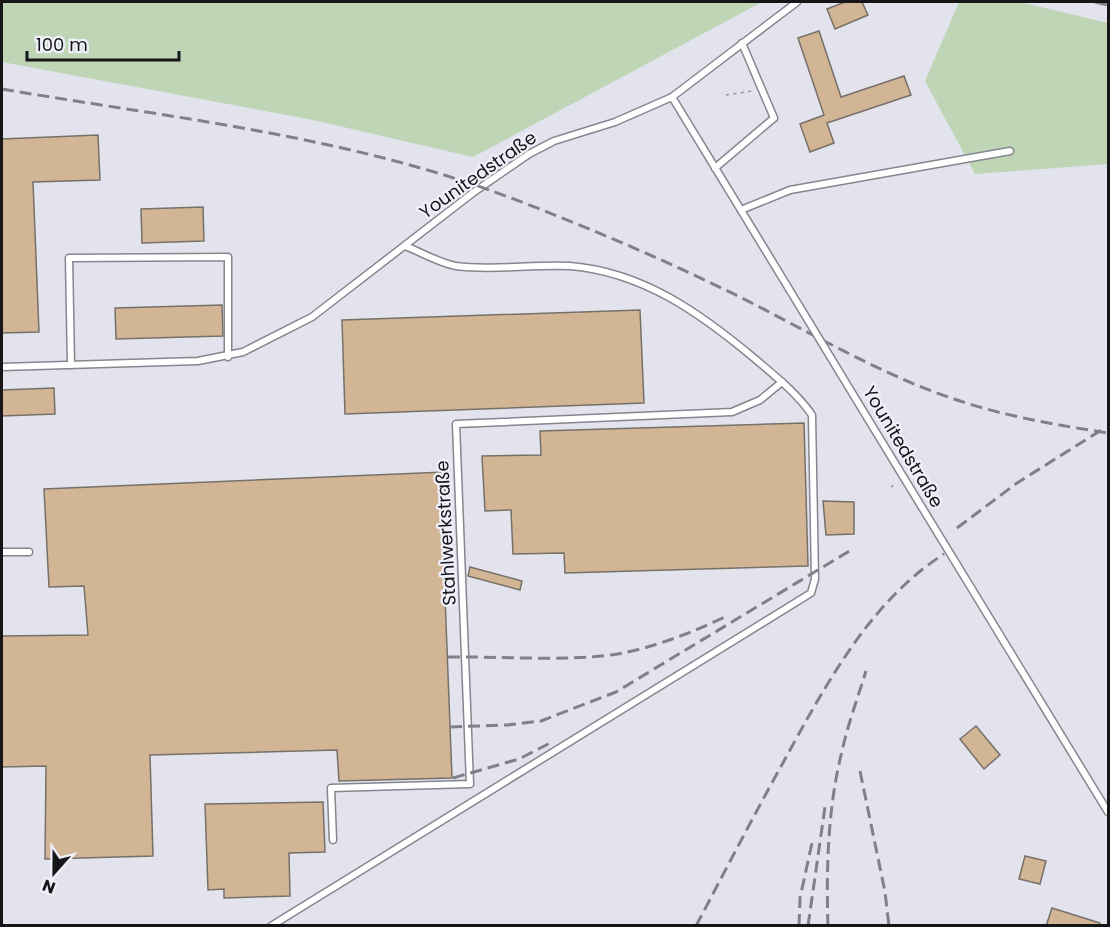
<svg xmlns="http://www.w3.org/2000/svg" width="1110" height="927" font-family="Poppins,sans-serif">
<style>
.green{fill:#bed6b6}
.building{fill:#d1b594;stroke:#777069;stroke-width:1.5}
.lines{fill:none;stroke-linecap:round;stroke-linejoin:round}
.service-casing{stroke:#85868f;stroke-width:9}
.path{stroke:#92929a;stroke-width:1.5;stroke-dasharray:3 4.5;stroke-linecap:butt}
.service{stroke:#fff;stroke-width:6}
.rail{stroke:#808087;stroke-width:3;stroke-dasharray:12 6;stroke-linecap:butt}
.service-bridge-casing{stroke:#85868f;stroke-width:9;stroke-linecap:butt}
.service-bridge{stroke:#fff;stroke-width:6}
.labels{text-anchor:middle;stroke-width:4.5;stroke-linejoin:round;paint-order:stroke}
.street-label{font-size:18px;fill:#161619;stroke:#f0f0fb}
</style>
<rect width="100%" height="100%" fill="#e2e3ed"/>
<!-- green -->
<g class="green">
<path d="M 2,2 L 762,2 L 473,157 L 313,120 L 2,62 Z"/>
<path d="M 959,2 L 1020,2 L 1108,23 L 1108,164 L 975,174 L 925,81 Z"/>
</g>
<!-- building -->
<g class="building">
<path d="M 845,2 L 862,2 L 868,15 L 835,29 L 827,9 Z"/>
<path d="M 819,31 L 841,97 L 904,76 L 911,95 L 827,123 L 834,143 L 810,152 L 800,124 L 824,115 L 798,38 Z"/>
<path d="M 98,135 L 100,180 L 33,182 L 39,332 L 2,333 L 2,139 Z"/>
<path d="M 203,207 L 204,241 L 142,243 L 141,209 Z"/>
<path d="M 222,305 L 223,336 L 116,339 L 115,308 Z"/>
<path d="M 640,310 L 644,403 L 345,414 L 342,320 Z"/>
<path d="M 54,388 L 55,414 L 2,416 L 2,390 Z"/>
<path d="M 804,423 L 808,566 L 565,573 L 564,553 L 513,554 L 511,510 L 485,511 L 482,456 L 541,455 L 540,431 Z"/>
<path d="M 445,472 L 444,570 L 452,778 L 339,781 L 337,750 L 150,755 L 153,856 L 45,859 L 46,766 L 2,767 L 2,636 L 88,635 L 84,586 L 49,587 L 44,489 Z"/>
<path d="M 823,501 L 854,502 L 854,534 L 826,535 Z"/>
<path d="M 470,567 L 522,581 L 520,590 L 468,576 Z"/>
<path d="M 976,726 L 1000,755 L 984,769 L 960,739 Z"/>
<path d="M 323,802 L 325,852 L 289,853 L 290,896 L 224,898 L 224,889 L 208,890 L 205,804 Z"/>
<path d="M 1025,856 L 1046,861 L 1040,884 L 1019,879 Z"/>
<path d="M 1052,908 L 1100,923 L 1100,926 L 1046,926 Z"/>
</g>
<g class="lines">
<!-- service casing -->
<g class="service-casing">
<g id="service">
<path d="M 672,97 L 789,289"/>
<path d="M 715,168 L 774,118 L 742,43"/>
<path d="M 741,210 L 790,190 L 1010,151"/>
<path d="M 71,365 L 69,258 L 228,257 L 228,357"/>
<path d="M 2,367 L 198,361 L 243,352 L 312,317 L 474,192 L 529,154 L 554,141 L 615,122 L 672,97 L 797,2"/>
<path d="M 868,419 L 1108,812"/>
<path d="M 2,552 L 29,552"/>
<path d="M 333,840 L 331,788 L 470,784 L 456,424 L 732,412 L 760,400 L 782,382"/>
<path d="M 271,926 L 811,593 L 815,579 L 812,415 C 796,392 775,376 754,358 C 700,313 643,272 570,266 C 532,264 493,271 456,266 C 439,263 421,252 405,246"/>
</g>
</g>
<!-- path -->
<g class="path">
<path d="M 726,95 L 752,91"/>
<path d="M 891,487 L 897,483"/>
</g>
<!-- service -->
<use href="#service" class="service"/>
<!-- rail -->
<g class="rail">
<path d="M 1095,2 L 1108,5"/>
<path d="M 2,89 C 172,118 349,136 511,198 C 590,228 667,261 742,298 C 811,333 880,374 954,399 C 1003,416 1057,425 1108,433"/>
<path d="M 957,528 L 1017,483 L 1103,429"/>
<path d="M 448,657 C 500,656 567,662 618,654 C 656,647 693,632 727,616"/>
<path d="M 450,727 L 507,725 L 541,721 L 616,692 L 851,550"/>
<path d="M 860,771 L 885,892 L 889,926"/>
<path d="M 453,778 L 519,759 L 554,741"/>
<path d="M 696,926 C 725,871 754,815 784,761 C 825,686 870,601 944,554"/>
<path d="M 799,926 L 800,898 L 812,843"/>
<path d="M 808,926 L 825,807"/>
<path d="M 828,926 C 826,867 828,807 842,751 C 848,724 858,697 866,671"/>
</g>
<!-- service-bridge casing -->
<g class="service-bridge-casing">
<path id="service-bridge" d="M 789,289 L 868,419"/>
</g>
<!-- service-bridge -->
<use href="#service-bridge" class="service-bridge"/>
</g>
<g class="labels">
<!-- street labels -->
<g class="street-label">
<text transform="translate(478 175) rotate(-35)" y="6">Younitedstraße</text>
<text transform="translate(903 447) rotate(59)" y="6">Younitedstraße</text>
<text transform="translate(446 533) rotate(-93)" y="6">Stahlwerkstraße</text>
</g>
</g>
<!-- border -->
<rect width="1110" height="927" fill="none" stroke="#161619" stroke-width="6"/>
<!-- north arrow -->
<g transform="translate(54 873) rotate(201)" stroke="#f0f0fb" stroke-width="4.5" paint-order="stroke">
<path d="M0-4.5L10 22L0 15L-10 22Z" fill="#161619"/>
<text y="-9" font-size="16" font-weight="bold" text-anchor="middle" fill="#161619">N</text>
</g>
<!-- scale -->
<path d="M27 51v9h152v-9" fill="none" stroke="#161619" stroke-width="3"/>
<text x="36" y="51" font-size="18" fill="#161619" stroke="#f0f0fb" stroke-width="4.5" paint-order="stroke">100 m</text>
</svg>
